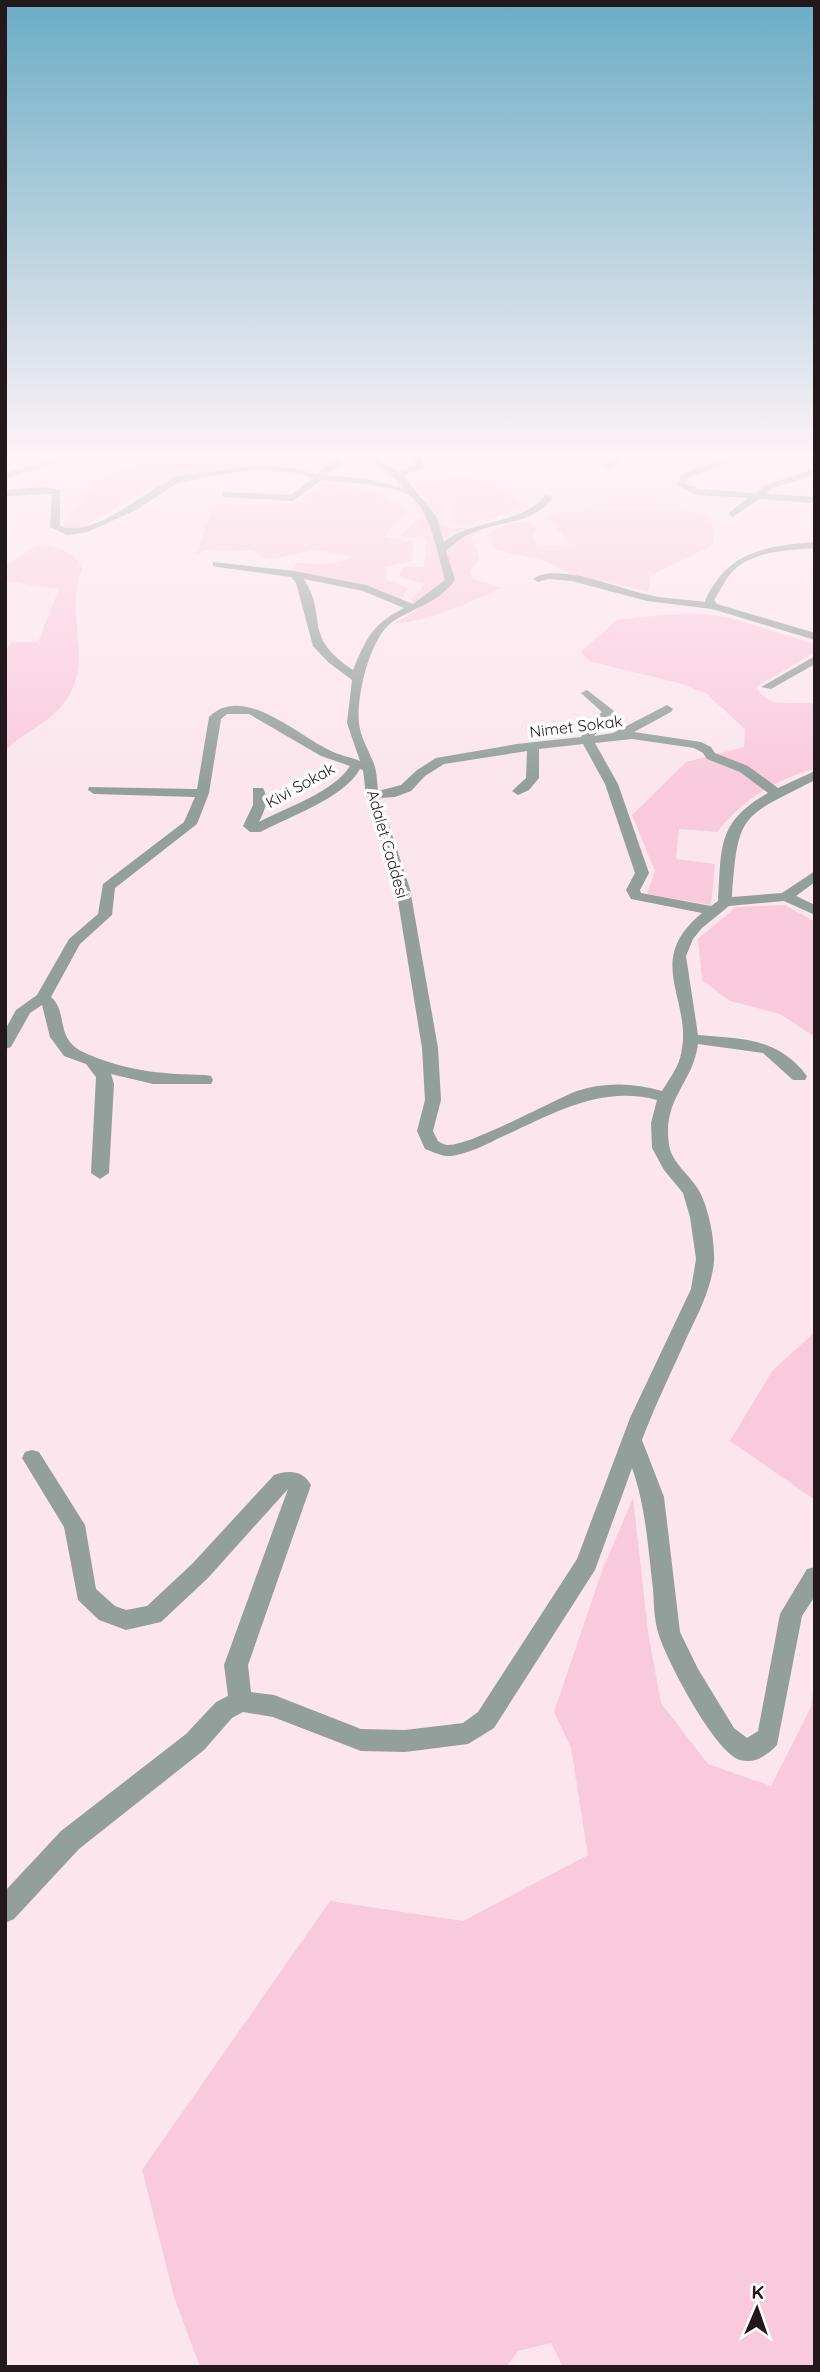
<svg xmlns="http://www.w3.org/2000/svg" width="820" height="2372" font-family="Quicksand,sans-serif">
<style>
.green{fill:#f9cadc}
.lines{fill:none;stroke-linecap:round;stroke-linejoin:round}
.minor{fill:#929f9b;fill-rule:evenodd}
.labels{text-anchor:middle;stroke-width:7;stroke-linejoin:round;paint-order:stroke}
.far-street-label{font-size:16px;fill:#23191d;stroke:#fff}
</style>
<rect width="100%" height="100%" fill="#fce5ed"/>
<!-- green -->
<g class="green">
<path d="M 180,453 L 309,453 L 174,478 C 137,491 107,518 70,531 L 63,527 L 63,522 L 96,481 L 127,468 Z"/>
<path d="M 464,476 L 487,483 L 530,507 L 470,524 L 451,524 L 448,521 L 453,512 L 450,504 L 431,499 L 446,507 L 443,527 L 480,528 L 480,532 L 471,536 L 480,558 L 470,571 L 472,578 L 502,588 C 466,604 433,620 393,624 L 417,610 L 417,606 L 411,600 L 425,584 L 399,577 L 403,567 L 424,567 L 427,540 L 399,536 L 421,516 L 412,501 L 430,499 L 425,497 L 418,486 Z"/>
<path d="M 320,484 C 354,487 379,488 405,511 L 385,537 L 414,542 L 411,561 L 385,567 L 387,580 L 409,588 L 398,603 L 343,580 L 292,572 L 295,563 C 311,563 340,568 351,556 L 315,550 L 267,560 L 252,551 L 208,550 L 196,554 L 214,503 C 253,506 291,515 320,484 Z"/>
<path d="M 643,510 L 701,512 L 712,522 L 714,542 L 706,549 L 651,575 L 648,591 L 573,575 L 542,560 L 495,550 L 487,534 C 503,525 520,517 537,527 L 533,537 L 537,546 L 571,545 L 547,517 L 559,512 Z"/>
<path d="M 40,543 C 57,547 75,551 82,568 C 64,612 94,660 67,699 C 51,723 24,731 5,751 L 5,651 L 12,642 L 38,642 L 59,589 L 5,581 L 5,566 Z"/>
<path d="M 702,614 L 727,617 L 815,644 L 815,652 L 756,687 C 769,711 793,700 815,704 L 815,769 C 777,778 740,802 717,832 L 679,829 L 676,859 L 715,864 L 711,905 L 647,894 L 655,871 L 632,815 L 686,762 L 744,747 L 745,729 L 706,693 L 679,683 L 589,661 L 581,652 L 617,620 L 661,615 Z"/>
<path d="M 785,905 L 815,922 L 815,1037 L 780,1014 L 730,1001 L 702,980 L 698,939 L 736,907 Z"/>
<path d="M 815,1332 L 815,1500 L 730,1441 L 772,1371 Z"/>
<path d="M 633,1498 L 648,1632 L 661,1703 L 708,1764 L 771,1786 L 811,1707 L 815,1676 L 815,2367 L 563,2367 L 551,2343 L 518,2351 L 506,2367 L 200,2367 L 174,2297 L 142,2170 L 330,1901 L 463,1921 L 588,1855 L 571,1748 L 554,1712 L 602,1571 Z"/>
</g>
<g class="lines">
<!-- minor -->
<g class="minor">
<path d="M 73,453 L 87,453 L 5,479 L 5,473 Z"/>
<path d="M 316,453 L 340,459 L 340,465 L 325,475 L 368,479 L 403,488 C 392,474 377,467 366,453 L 375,453 L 382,462 L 398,471 L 415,466 L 413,453 L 421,453 L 423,469 L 403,475 L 436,516 L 444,542 C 473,518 524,525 545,495 L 553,497 C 535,524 501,521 474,532 C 463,536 455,543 446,551 L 455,580 C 440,602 413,608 392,622 C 370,638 356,696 359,723 C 360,736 369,751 374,764 C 377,772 377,782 378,791 L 401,785 L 417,770 L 436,758 L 517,744 L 581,737 L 588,725 L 602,712 L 581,693 L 587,690 L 614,711 L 594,736 L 613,733 L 667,705 L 673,709 L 671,712 L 634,732 L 701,742 L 711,747 L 715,753 L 748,766 L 778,788 L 815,771 L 815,780 C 741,818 738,812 732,897 L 782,893 L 815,871 L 815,882 L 796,896 L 815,905 L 815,915 L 784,901 L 729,906 L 702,928 L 693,939 L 686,956 L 698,1035 C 743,1039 777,1037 807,1076 L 805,1080 L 793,1080 L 763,1053 L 698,1044 C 693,1084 662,1098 669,1145 C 672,1163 689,1174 698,1189 C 709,1207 715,1241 714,1262 C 711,1289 699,1312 687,1337 C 672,1371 655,1405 642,1440 L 664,1497 L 680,1632 L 698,1669 L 734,1728 L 747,1738 L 758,1731 L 780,1614 L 807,1569 L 815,1567 L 815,1596 L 802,1616 L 777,1745 C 767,1755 756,1764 740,1760 C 715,1753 665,1658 658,1632 C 654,1619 654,1603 653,1589 C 648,1548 646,1507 632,1468 L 595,1570 L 494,1728 L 468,1744 L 405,1752 L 361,1751 L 273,1717 L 243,1712 L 232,1718 L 204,1750 L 79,1849 L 14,1919 L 5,1923 L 5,1891 L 61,1831 L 186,1734 L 216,1702 L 228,1696 L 224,1665 L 288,1489 L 208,1578 L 161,1622 L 126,1630 L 99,1620 L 78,1600 L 64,1527 L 22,1458 L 25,1452 L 32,1450 L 39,1452 L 85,1525 L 96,1589 L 115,1606 L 126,1610 L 147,1606 L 192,1564 L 274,1475 C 288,1470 303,1470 311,1485 L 248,1665 L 251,1692 L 274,1695 L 361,1729 L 405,1730 L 463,1723 L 478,1712 L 577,1559 L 630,1418 L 691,1289 L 696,1259 L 690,1217 L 683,1193 L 664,1170 L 652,1148 L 651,1123 L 657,1100 C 599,1084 549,1116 497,1139 C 484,1146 466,1154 451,1156 C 443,1157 433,1152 425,1149 L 417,1131 L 425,1100 L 422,1048 L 396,889 L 366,795 L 363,770 L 360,769 C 344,798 289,817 260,832 L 250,832 L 243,826 L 253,805 L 253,788 L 263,788 C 269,800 265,810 259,822 C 286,808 335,791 350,766 L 321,756 L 249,714 L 227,714 L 221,719 L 209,793 L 197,824 L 115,888 L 112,915 L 80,944 L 51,997 C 65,1009 59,1028 70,1042 C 77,1051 86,1053 97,1058 C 136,1072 164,1074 205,1075 L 211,1076 L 213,1080 L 211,1084 L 153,1084 L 111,1074 L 114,1084 L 109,1173 L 100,1179 L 91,1173 L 96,1077 L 86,1064 L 64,1056 L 50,1037 L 42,1005 L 30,1013 L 11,1047 L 5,1049 L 5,1030 L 16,1010 L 37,995 L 69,939 L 98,914 L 103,884 L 184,822 L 195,797 L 94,794 L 88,790 L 89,787 L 197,789 L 209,717 C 242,683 297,735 329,750 C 338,755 350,757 360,761 L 347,723 L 352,680 L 328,662 L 313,646 L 296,583 L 291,577 L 217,567 L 213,566 L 213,562 L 294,571 L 366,585 L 413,604 L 445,580 C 438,557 431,510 409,495 C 394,485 342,482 322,480 L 293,501 L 223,497 L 223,493 L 226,492 L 291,495 L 313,478 L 290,472 L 258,469 L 179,482 L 138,509 L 88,532 L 67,535 L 50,527 L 52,494 L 5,496 L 5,490 L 45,487 L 60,490 L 60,526 C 93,539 143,492 172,479 C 181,474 194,474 204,473 C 248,465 272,461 316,474 L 332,462 L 317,458 ZM 304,579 L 363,591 L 404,608 C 372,624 366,639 353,670 C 301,635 329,619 304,579 ZM 632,739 L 694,748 L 703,753 L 707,759 L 740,772 L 768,793 C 716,823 722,847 718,901 L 711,906 L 641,893 L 640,890 L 649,873 L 618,784 L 595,743 ZM 583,744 L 605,784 L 635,873 L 626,890 L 631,899 L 702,913 C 641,963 696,1001 680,1058 C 677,1069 668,1081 662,1091 C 634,1083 605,1082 577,1091 C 551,1101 470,1146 448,1145 C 445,1145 441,1143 438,1141 L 433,1131 L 441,1100 L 438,1048 L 410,889 L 380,798 L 395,797 L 411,791 L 425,776 L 444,764 L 527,751 L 526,778 L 512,791 L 518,795 L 529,790 L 539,778 L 539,749 Z"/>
<path d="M 622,453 L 632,453 L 611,468 L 605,468 L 605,464 Z"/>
<path d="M 740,453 L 752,453 L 688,478 L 687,484 L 699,489 L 755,493 L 767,484 L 815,469 L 815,475 L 773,488 L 766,494 L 815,497 L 815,503 L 759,499 L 733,517 L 728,514 L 730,512 L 748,498 L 697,495 L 677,485 L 681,474 Z"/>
<path d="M 815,542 L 815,548 C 789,550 751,551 732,572 C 725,580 720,591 714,600 L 717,604 L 815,633 L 815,640 L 712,609 L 647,601 L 572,581 L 548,579 L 538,582 L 533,579 C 557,562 617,588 645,594 C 664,599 685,599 705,602 C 706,596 711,589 715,583 C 737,549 777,545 815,542 Z"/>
<path d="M 815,656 L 815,664 L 771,689 L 761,687 Z"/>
</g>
</g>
<!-- sky -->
<linearGradient id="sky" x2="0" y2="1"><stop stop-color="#6badc5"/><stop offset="0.58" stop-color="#fef3f7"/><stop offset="1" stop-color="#fef3f7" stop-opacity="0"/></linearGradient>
<rect width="820" height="785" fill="url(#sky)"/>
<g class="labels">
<!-- far-street labels -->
<g class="far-street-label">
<text transform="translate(576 726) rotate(-7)" y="6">Nimet Sokak</text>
<text transform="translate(300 785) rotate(-29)" y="6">Kivi Sokak</text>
<text transform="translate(388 844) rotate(74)" y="6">Adalet Caddesi</text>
</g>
</g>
<!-- border -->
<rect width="820" height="2372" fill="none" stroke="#23191d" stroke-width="14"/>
<!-- north arrow -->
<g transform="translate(757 2309) rotate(2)" stroke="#ffffff" stroke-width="5" paint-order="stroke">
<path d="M0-5L12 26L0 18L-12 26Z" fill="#23191d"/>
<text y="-10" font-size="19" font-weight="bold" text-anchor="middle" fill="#23191d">K</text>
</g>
</svg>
